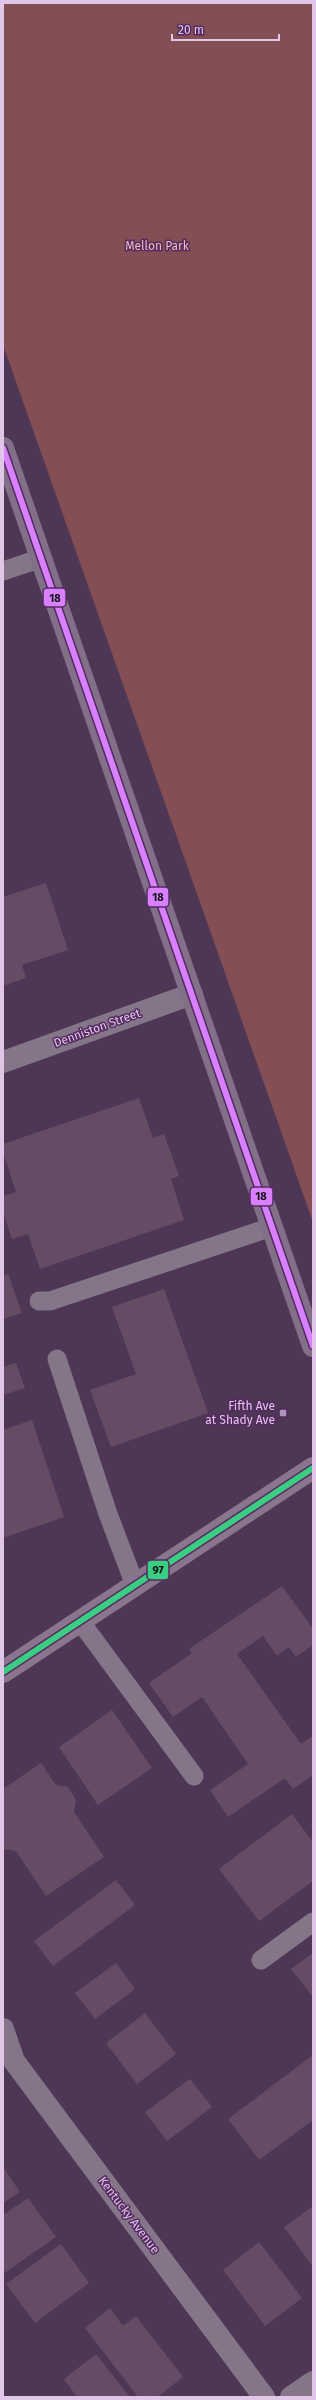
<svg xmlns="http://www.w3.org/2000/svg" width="316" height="2400" font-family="'Fira Sans',sans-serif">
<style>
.green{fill:#844f54}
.building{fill:#644d64}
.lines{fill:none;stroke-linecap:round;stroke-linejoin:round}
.lane{stroke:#847588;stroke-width:19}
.street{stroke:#847588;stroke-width:22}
.secondary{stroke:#89768d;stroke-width:22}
.highway{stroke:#817087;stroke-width:22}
.bus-1-casing{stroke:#552a61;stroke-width:9}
.bus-2-casing{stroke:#552a61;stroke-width:9}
.bus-1{stroke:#d880ff;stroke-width:6}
.bus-2{stroke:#3ace82;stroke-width:6}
.poi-dot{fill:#ad95b4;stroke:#552a61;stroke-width:1.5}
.labels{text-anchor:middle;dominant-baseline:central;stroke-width:3;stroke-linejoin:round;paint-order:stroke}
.park-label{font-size:12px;fill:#f3bcbc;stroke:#552a61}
.street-label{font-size:12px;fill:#e0c7e8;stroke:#552a61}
.poi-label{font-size:12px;fill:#e0c7e8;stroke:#552a61;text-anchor:end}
.line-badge{stroke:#552a61;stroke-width:1.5}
.pale-badge-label{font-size:11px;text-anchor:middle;font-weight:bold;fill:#111}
</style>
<rect width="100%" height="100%" fill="#4e3754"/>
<!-- green -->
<path class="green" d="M3 3H313V1222L3 345Z"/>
<!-- building -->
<path class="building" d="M46 883 68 950 22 965 26 978 3 986V897Z
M139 1098 153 1138 164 1134 179 1176 171 1179 184 1220 40 1269 28 1234 12 1239 3 1212V1196L16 1192 3 1152V1144Z
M8 1274 22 1313 3 1319V1276Z
M164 1289 208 1413 111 1447 90 1390 136 1374 112 1307Z
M16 1363 25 1388 3 1395V1367Z
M32 1420 64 1517 3 1538V1430Z
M282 1586 313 1629V1645L296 1657 289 1647 277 1656 263 1636 237 1654 301 1744 313 1736V1775L293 1789 285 1778 228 1817 210 1790 248 1764 202 1697 173 1717 149 1683 192 1653 189 1649Z
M112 1710 152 1768 98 1805 59 1747Z
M41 1763 56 1785 68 1787 76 1800 74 1812 104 1857 46 1896 16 1851 3 1849V1789Z
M292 1814 313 1842V1881L259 1921 219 1869Z
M116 1880 135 1905 53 1966 34 1941Z
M313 1953V1997L291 1969Z
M116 1963 135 1989 95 2019 75 1993Z
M145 2013 176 2054 137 2084 106 2043Z
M313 2055V2120L259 2160 228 2119Z
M190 2079 212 2107 167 2141 145 2112Z
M3 2167 20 2192 3 2203Z
M28 2198 56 2237 3 2274V2215Z
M313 2206V2267L284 2227Z
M259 2242 302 2298 265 2326 223 2270Z
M61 2244 89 2283 35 2323 6 2284Z
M110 2308 123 2326 136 2316 183 2377 157 2397H138L85 2328Z
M96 2354 130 2397H77L64 2379Z"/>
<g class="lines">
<!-- lane -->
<path class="lane" d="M3 571 42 558
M39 1301H50L272 1227
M57 1359 108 1514 135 1585
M80 1621 194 1776
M261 1960 313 1922"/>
<!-- street -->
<path class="street" d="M3 1062 192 994
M3 2029 14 2061 264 2397
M291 2397 313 2382"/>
<!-- secondary -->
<path class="secondary" d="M3 1672 313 1468"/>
<!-- highway -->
<path class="highway" d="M3 448 313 1346"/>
<!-- bus-1 casing -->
<g class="bus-1-casing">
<path id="bus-1" d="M3 448 313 1346"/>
</g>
<!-- bus-2 casing -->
<g class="bus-2-casing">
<path id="bus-2" d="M3 1672 313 1468"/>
</g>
<!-- bus-1 -->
<use href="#bus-1" class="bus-1"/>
<!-- bus-2 -->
<use href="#bus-2" class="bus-2"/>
</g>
<!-- markers -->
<rect class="poi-dot" x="279" y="1409" width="8" height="8" rx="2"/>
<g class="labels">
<!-- park labels -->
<g class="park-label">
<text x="157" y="246">Mellon Park</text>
</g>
<!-- street labels -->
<g class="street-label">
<text transform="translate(97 1028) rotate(-20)">Denniston Street</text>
<text transform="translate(129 2215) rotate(53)">Kentucky Avenue</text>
</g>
<!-- poi labels -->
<g class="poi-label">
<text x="275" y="1406">Fifth Ave<tspan x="275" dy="14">at Shady Ave</tspan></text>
</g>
</g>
<g class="line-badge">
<rect x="43" y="588" width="23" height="19" rx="4" fill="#d880ff"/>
<rect x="147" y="887" width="22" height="20" rx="4" fill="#d880ff"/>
<rect x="250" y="1187" width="23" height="19" rx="4" fill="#d880ff"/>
<rect x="147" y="1560" width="22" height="20" rx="4" fill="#3ace82"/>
</g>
<g class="pale-badge-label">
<text x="55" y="602">18</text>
<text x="158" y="901">18</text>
<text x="261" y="1200">18</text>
<text x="158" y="1574">97</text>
</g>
<!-- border -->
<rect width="316" height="2400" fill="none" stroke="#e0c7e8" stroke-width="8"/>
<!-- scale -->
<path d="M172 34v6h107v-6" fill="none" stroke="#e0c7e8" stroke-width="2"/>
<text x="178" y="34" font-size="12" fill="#e0c7e8" stroke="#552a61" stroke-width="3" paint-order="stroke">20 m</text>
</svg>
